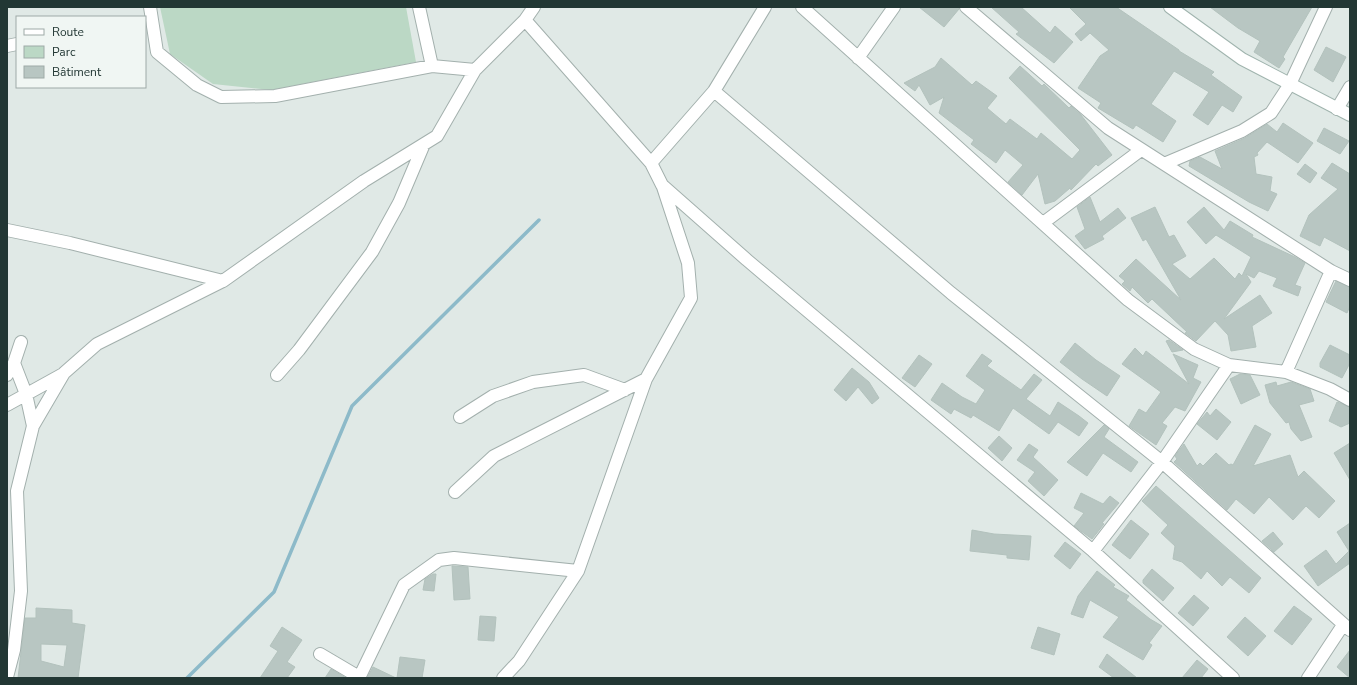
<svg xmlns="http://www.w3.org/2000/svg" width="1357" height="685" font-family="'Nunito Sans',sans-serif">
<style>
.green{fill:#bbd8c5}
.lines{fill:none;stroke-linecap:round;stroke-linejoin:round}
.stream{stroke:#8dbac9;stroke-width:3.5}
.building{fill:#b8c6c2;stroke:#b3c2bd;fill-rule:evenodd}
.minor-casing{stroke:#a3b0ad;stroke-width:14}
.secondary-casing{stroke:#a0b4ae;stroke-width:14}
.minor{stroke:#fff;stroke-width:12}
.secondary{stroke:#fff;stroke-width:12}
</style>
<rect width="100%" height="100%" fill="#e0e9e6"/>
<!-- green -->
<path class="green" d="M160 7H406L416 62 271 90 213 84 170 54Z"/>
<g class="lines">
<!-- stream -->
<path class="stream" d="M187 678 274 592 352 406 539 220"/>
</g>
<!-- building -->
<path class="building" d="M919 7H959V9L944 27Z
M991 7H1021L1050 33 1055 26 1073 42 1054 63 1016 34 1019 32Z
M1069 7H1116L1179 50V51L1214 72 1211 75 1242 97 1233 112 1222 105 1208 125 1193 115 1209 92 1174 71 1151 104 1176 121 1163 142 1136 125 1133 129 1098 108 1101 103 1078 88 1100 56 1109 50 1090 33 1081 41 1075 34 1086 24Z
M1210 7H1312L1283 57 1285 59 1279 68 1254 52 1260 41 1238 28Z
M1326 47 1346 57 1333 82 1314 70Z
M941 58 972 85 976 81 997 96 987 108 1006 124 1010 119 1037 139 1041 133 1072 159 1080 150 1009 78 1020 66 1042 86 1044 84 1069 108 1071 106 1081 115 1112 155 1098 166 1096 164 1071 190 1070 188 1055 201 1045 204 1038 174 1022 195 1008 182 1023 165 1005 150 996 163 971 144 974 140 939 113 944 97 930 105 919 85 915 91 904 83 935 67Z
M1283 123 1313 143 1298 163 1267 142 1257 153 1258 155 1254 157 1256 174 1272 177 1270 191 1277 194 1268 211 1249 202 1189 166 1190 161 1200 157 1222 169 1215 151 1245 138 1267 124 1277 132Z
M1324 128 1349 141 1340 154 1317 141Z
M1332 163 1350 174V251L1324 237 1320 246 1300 236 1309 215 1338 189 1321 178Z
M1305 164 1317 173 1310 183 1297 174Z
M1090 197 1100 222 1118 208 1126 218 1102 236 1104 239 1085 249 1075 236 1085 229 1077 207Z
M1155 207 1169 237 1174 235 1186 256 1172 264 1190 279 1214 258 1235 279 1239 273 1242 276 1251 257 1216 235 1206 244 1187 222 1204 207 1224 230 1230 221 1253 235 1252 237 1295 257 1305 263 1295 285 1301 287 1298 296 1273 286 1277 278 1259 271 1254 278 1246 274 1251 282 1224 319 1260 295 1272 313 1252 326 1256 347 1231 351 1228 335 1215 321 1196 341 1185 333 1187 332 1152 299 1148 303 1132 287 1130 291 1122 284 1125 281 1119 276 1136 259 1181 300 1146 239 1143 241 1131 218Z
M1336 281 1350 287V306L1347 313 1326 302Z
M1169 340 1183 350 1172 352 1166 341Z
M1075 343 1096 360 1120 376 1107 396 1082 379 1060 362Z
M1330 345 1350 355V363L1342 378 1320 367V363Z
M1135 348 1143 356 1146 351 1189 384 1173 354 1198 365 1193 378 1201 382 1185 411 1175 407 1162 423 1167 426 1156 445 1129 426 1139 409 1146 413 1161 392 1122 364Z
M982 354 992 361 987 366 1021 390 1034 374 1042 380 1026 399 1050 416 1058 402 1079 416 1088 423 1079 436 1058 422 1049 434 1013 408 999 431 973 415 971 418 954 409 951 414 931 400 942 383 962 397 976 404 985 390 966 376Z
M919 355 932 364 915 387 902 378Z
M852 368 869 382 879 398 872 404 858 387 846 401 834 390Z
M1240 374 1250 375 1260 395 1241 404 1230 379Z
M1276 382 1277 386 1291 382 1310 389 1314 401 1299 405 1312 437 1301 441 1291 429 1289 422 1286 423 1270 403 1265 385Z
M1337 402 1350 407V423L1341 427 1329 421Z
M1216 409 1231 422 1217 440 1197 424 1207 412 1210 416Z
M1104 425 1109 429 1104 437 1138 462 1131 472 1103 453 1087 476 1067 462Z
M1255 425 1271 434 1253 466 1290 455 1298 477 1304 471 1335 501 1319 518 1306 506 1293 520 1269 497 1254 514 1236 499 1227 510 1174 462 1177 459 1175 456 1184 444 1197 466 1200 463 1203 466 1216 453 1229 465 1231 464 1233 465Z
M999 436 1012 448 1002 461 988 448Z
M1350 443V480L1334 453Z
M1029 444 1038 450 1033 457 1058 480 1044 496 1028 481 1035 472 1017 460Z
M1156 486 1261 578 1249 593 1230 577 1222 586 1207 571 1201 579 1182 562 1173 559 1175 546 1161 533 1168 525 1142 501Z
M1081 493 1103 504 1110 496 1119 503 1102 523 1104 524 1092 539 1074 526 1084 513 1074 508Z
M1131 520 1149 534 1130 559 1112 545Z
M1350 523V563L1318 586 1304 566 1326 550 1336 564 1349 551 1337 532Z
M972 530 994 534 1031 536 1029 560 1007 558V555L970 551Z
M1273 532 1283 544 1274 552 1262 541Z
M1065 542 1081 554 1070 569 1054 556Z
M452 566 468 567 470 599 454 600Z
M1152 569 1174 588 1163 601 1143 583V580Z
M1097 571 1115 585 1113 587 1129 596 1126 600 1150 619 1162 626 1149 643 1152 645 1143 660 1103 637 1119 617 1090 600 1083 618 1071 614 1078 596Z
M433 574H436L434 591 423 590 425 579Z
M1194 595 1209 608 1193 626 1178 613Z
M1294 606 1312 619 1292 645 1274 631Z
M36 608 72 610V623L85 625 78 678H18L25 618H36ZM41 644 67 645 64 667 41 661Z
M480 616 496 617 494 641 478 640Z
M1245 617 1266 636 1248 656 1227 637Z
M282 627 302 640 287 662 295 667 287 678H260L278 651 270 646Z
M1038 627 1060 634 1054 655 1031 648Z
M1350 650V678L1337 667Z
M1107 654 1137 678H1114L1099 667Z
M400 657 425 660 422 678H397Z
M1197 660 1208 669 1201 678H1182Z
M373 667 396 678H367Z
M331 669 346 678H325Z"/>
<g class="lines">
<!-- minor casing -->
<g class="minor-casing">
<path id="minor" d="M150 7 157 52 197 85 221 97 275 96 432 66 475 70
M419 7 432 66
M802 7 1128 300 1194 349 1229 365 1286 372 1330 389 1350 400
M966 7 1108 128 1331 271 1350 280
M525 20 651 163 662 185 747 260 1093 551 1233 678
M7 46 17 44
M858 58 894 7
M714 91 951 293 1162 462 1350 630
M1337 109 1350 87
M651 163 714 91 765 7
M1164 164 1242 131 1271 113 1290 84 1326 7
M1043 223 1141 150
M7 230 70 243 223 281
M14 363 26 394 33 426
M1286 372 1331 271
M7 375 14 363 21 342
M277 375 299 350 372 252 399 203 424 144
M7 405 63 374
M460 417 493 396 533 382 584 375 625 390
M455 492 494 456 646 379
M1093 551 1162 462 1229 365
M320 654 359 677
M7 677 14 650 21 591 17 491 33 426 64 373 97 344 223 281 364 181 437 136 475 70 525 20 534 7
M359 678 404 585 439 560 454 558 578 571
M503 678 519 661 578 571 646 379 691 298 688 263 663 187
M1308 678 1343 625"/>
</g>
<!-- secondary casing -->
<g class="secondary-casing">
<path id="secondary" d="M1170 7 1242 59 1350 115"/>
</g>
<!-- minor -->
<use href="#minor" class="minor"/>
<!-- secondary -->
<use href="#secondary" class="secondary"/>
</g>
<!-- border -->
<rect width="1357" height="685" fill="none" stroke="#223734" stroke-width="16"/>
<!-- legend -->
<rect x="16" y="16" width="130" height="72" fill="#f0f6f3" stroke="#9eaaa7"/>
<rect x="24" y="29" width="20" height="6" fill="#ffffff" stroke="#9eaaa7"/>
<text x="52" y="36" font-size="12" fill="#223734">Route</text>
<rect x="24" y="46" width="20" height="12" fill="#bbd8c5" stroke="#9eaaa7"/>
<text x="52" y="56" font-size="12" fill="#223734">Parc</text>
<rect x="24" y="66" width="20" height="12" fill="#b8c6c2" stroke="#9eaaa7"/>
<text x="52" y="76" font-size="12" fill="#223734">Bâtiment</text>
</svg>
